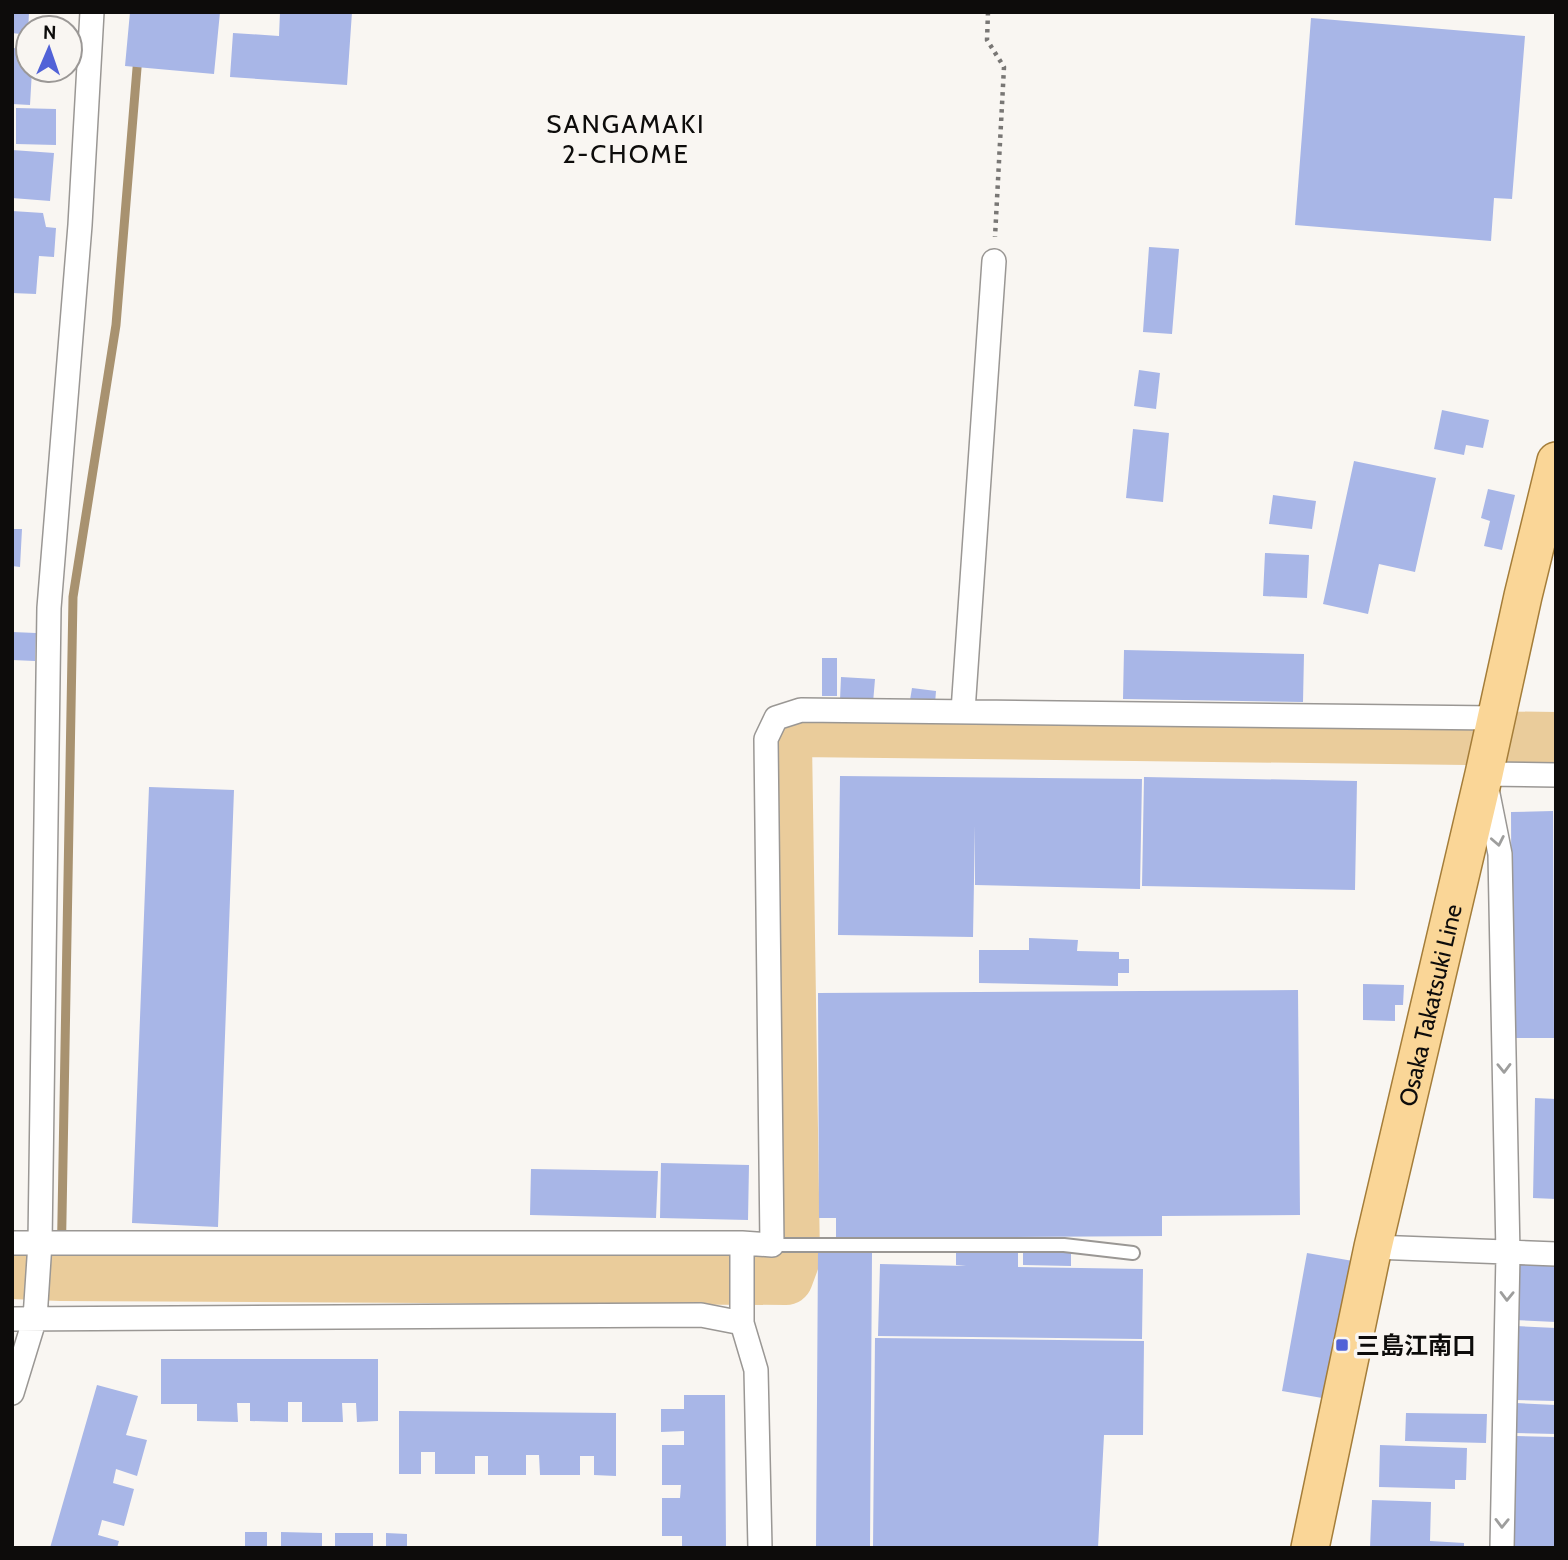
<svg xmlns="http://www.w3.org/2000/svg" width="1568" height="1560" font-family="Cabin,'Noto Sans JP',sans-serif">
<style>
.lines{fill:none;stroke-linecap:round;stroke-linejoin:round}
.stream{stroke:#a89270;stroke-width:9}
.river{stroke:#eacc9b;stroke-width:54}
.building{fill:#a8b6e7}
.service-casing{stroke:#9a9794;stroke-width:16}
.minor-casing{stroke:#9a9794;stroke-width:26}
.primary-casing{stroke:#a47d39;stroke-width:40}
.path{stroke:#797775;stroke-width:4.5;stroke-dasharray:3.5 5;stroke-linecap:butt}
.service{stroke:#fff;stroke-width:12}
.minor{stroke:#fff;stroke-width:23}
.primary{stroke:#fad697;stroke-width:37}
.oneway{stroke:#9e9e9d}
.poi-dot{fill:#5162d7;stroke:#f9f6f2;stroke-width:2.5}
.labels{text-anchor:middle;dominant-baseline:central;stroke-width:7;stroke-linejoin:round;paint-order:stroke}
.street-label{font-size:24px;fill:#0d0c0b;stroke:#f9f6f2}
.poi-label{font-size:24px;font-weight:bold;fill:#0d0c0b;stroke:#f9f6f2;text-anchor:start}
.neighbourhood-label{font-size:26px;letter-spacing:2px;fill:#0d0c0b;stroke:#f9f6f2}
</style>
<rect width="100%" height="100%" fill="#f9f6f2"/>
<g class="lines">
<!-- stream -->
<path class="stream" d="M61 1274 73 597 116 325 138 56"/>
<!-- river -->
<path class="river" d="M12 1272 61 1274 786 1278 793 1259 785 742 797 730 1556 739"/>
</g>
<!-- building -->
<path class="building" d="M12 12H29L28 35 12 33Z
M130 12H220L214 74 125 66Z
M280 12H352L347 85 230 77 233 33 279 36Z
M1311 18 1525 36 1512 199 1494 198 1491 241 1295 225Z
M12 48 28 49V70H32L30 105 12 104Z
M16 108 56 109V145L16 144Z
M12 150 54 153 50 201 12 198Z
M12 211 43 213 46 227 56 228 54 257 39 256 36 294 12 293Z
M1149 247 1179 249 1172 334 1143 332Z
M1139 370 1160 373 1156 409 1134 406Z
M1442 410 1489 420 1483 448 1466 445 1464 455 1434 449Z
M1133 429 1169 433 1163 502 1126 498Z
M1354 461 1436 478 1415 572 1379 564 1368 614 1323 604Z
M1488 489 1515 495 1502 550 1484 546 1490 521 1481 518Z
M1273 495 1316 501 1312 529 1269 524Z
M12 529H22L20 567 12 566Z
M1265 553 1309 555 1307 598 1263 596Z
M12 632 36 633 35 661 12 660Z
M1124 650 1304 654 1303 702 1123 699Z
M822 658H837V696H822Z
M841 677 875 679 873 703 840 700Z
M912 688 936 691 935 704 910 700Z
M840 776 1142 779 1140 889 975 885V825L973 937 838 935Z
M1144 777 1357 781 1355 890 1142 886Z
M149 787 234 790 218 1227 132 1223Z
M1553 811 1554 1038H1512L1511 812Z
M1029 938 1078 940 1077 951 1119 952V959H1129V973H1118V986L979 983V950H1029Z
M1363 984 1404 985 1403 1005H1395V1021L1363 1020Z
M1298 990 1300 1215 1162 1216V1236L836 1238V1218H819L818 993Z
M1535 1098 1556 1099V1199L1533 1198Z
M661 1163 749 1165 748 1220 660 1218Z
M531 1169 658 1171 656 1218 530 1215Z
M956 1251 1018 1252V1267L1143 1269 1142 1339 878 1336 880 1264 966 1266 956 1265Z
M818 1252 872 1253 870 1548H816Z
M1023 1252 1071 1253V1266L1023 1265Z
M1307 1253 1353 1261 1328 1399 1282 1391Z
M1516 1259 1556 1260V1322L1514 1320Z
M1516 1326 1556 1328V1401L1514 1400Z
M875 1338 1144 1341 1143 1435H1104L1098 1548H873Z
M161 1359H378V1421L357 1422 356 1403H342L343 1422H302V1402H288V1422L250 1421V1403H237L238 1422 197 1421V1404H161Z
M97 1385 138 1396 126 1435 147 1440 137 1476 116 1469 113 1483 134 1489 124 1526 102 1520 98 1535 119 1541 117 1548H50Z
M684 1395H725L726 1548H682V1536H662V1498H680L681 1485H662V1445H684V1431L661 1432V1409H684Z
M1516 1403 1556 1405V1434L1515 1433Z
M399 1411 616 1413V1476L594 1475V1456H580V1475H540L539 1455H526V1475H488V1456H475V1474H435V1452H421V1474H399Z
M1406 1413 1487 1414 1486 1443 1405 1441Z
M1516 1436 1556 1437V1548H1513Z
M1380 1445 1467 1448 1466 1480H1455V1489L1379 1487Z
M1372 1500 1431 1502 1430 1541 1464 1543V1548H1370Z
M245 1532H267V1548H245Z
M281 1532 322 1533V1548H281Z
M335 1533H373V1548H335Z
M386 1533 407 1534V1548H386Z"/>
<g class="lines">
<!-- service casing -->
<g class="service-casing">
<path id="service" d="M772 1245H1064L1133 1253"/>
</g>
<!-- minor casing -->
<g class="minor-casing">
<path id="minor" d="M963 711 994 261
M12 1243H742
M1373 1247 1556 1254
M12 1319 701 1315 742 1323
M12 1393 35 1318 40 1243 49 608 80 225 92 12
M760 1548 756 1370 742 1323V1243L772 1245 766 739 776 718 801 710 1496 718
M1502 1548 1508 1254 1500 854 1484 774 1556 775"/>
</g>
<!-- primary casing -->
<g class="primary-casing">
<g id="primary">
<path id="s1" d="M1310 1548 1373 1247 1484 774 1523 596 1556 461"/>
</g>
</g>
<!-- path -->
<path class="path" d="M988 12 987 40 1004 67 995 237"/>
<!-- service -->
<use href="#service" class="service"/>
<!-- minor -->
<use href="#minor" class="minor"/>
<!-- primary -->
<use href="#primary" class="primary"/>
</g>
<!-- one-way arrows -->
<defs><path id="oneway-chevron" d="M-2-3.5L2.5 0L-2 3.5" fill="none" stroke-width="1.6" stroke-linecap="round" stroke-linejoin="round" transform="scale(1.75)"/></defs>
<g class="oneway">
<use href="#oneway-chevron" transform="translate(1498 841) rotate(79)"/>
<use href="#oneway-chevron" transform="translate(1504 1068) rotate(89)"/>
<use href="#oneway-chevron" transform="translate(1507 1296) rotate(91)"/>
<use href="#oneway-chevron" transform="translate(1502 1523) rotate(91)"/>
</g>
<!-- markers -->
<rect class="poi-dot" x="1335" y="1338" width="14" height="14" rx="3.5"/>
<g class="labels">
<!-- street labels -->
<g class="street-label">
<text stroke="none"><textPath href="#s1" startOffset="556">Osaka Takatsuki Line</textPath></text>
</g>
<!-- poi labels -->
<g class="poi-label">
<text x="1356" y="1345">三島江南口</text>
</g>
<!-- neighbourhood labels -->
<g class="neighbourhood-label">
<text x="626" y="124">SANGAMAKI<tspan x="626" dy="30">2-CHOME</tspan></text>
</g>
</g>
<!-- border -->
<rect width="1568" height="1560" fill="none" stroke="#0d0c0b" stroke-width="28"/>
<!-- north arrow -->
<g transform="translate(49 49) rotate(2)"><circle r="33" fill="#f9f6f2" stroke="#9b9896" stroke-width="2"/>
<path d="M0-5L12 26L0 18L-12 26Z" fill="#5162d7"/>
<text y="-10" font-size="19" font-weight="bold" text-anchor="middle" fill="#0d0c0b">N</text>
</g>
</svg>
